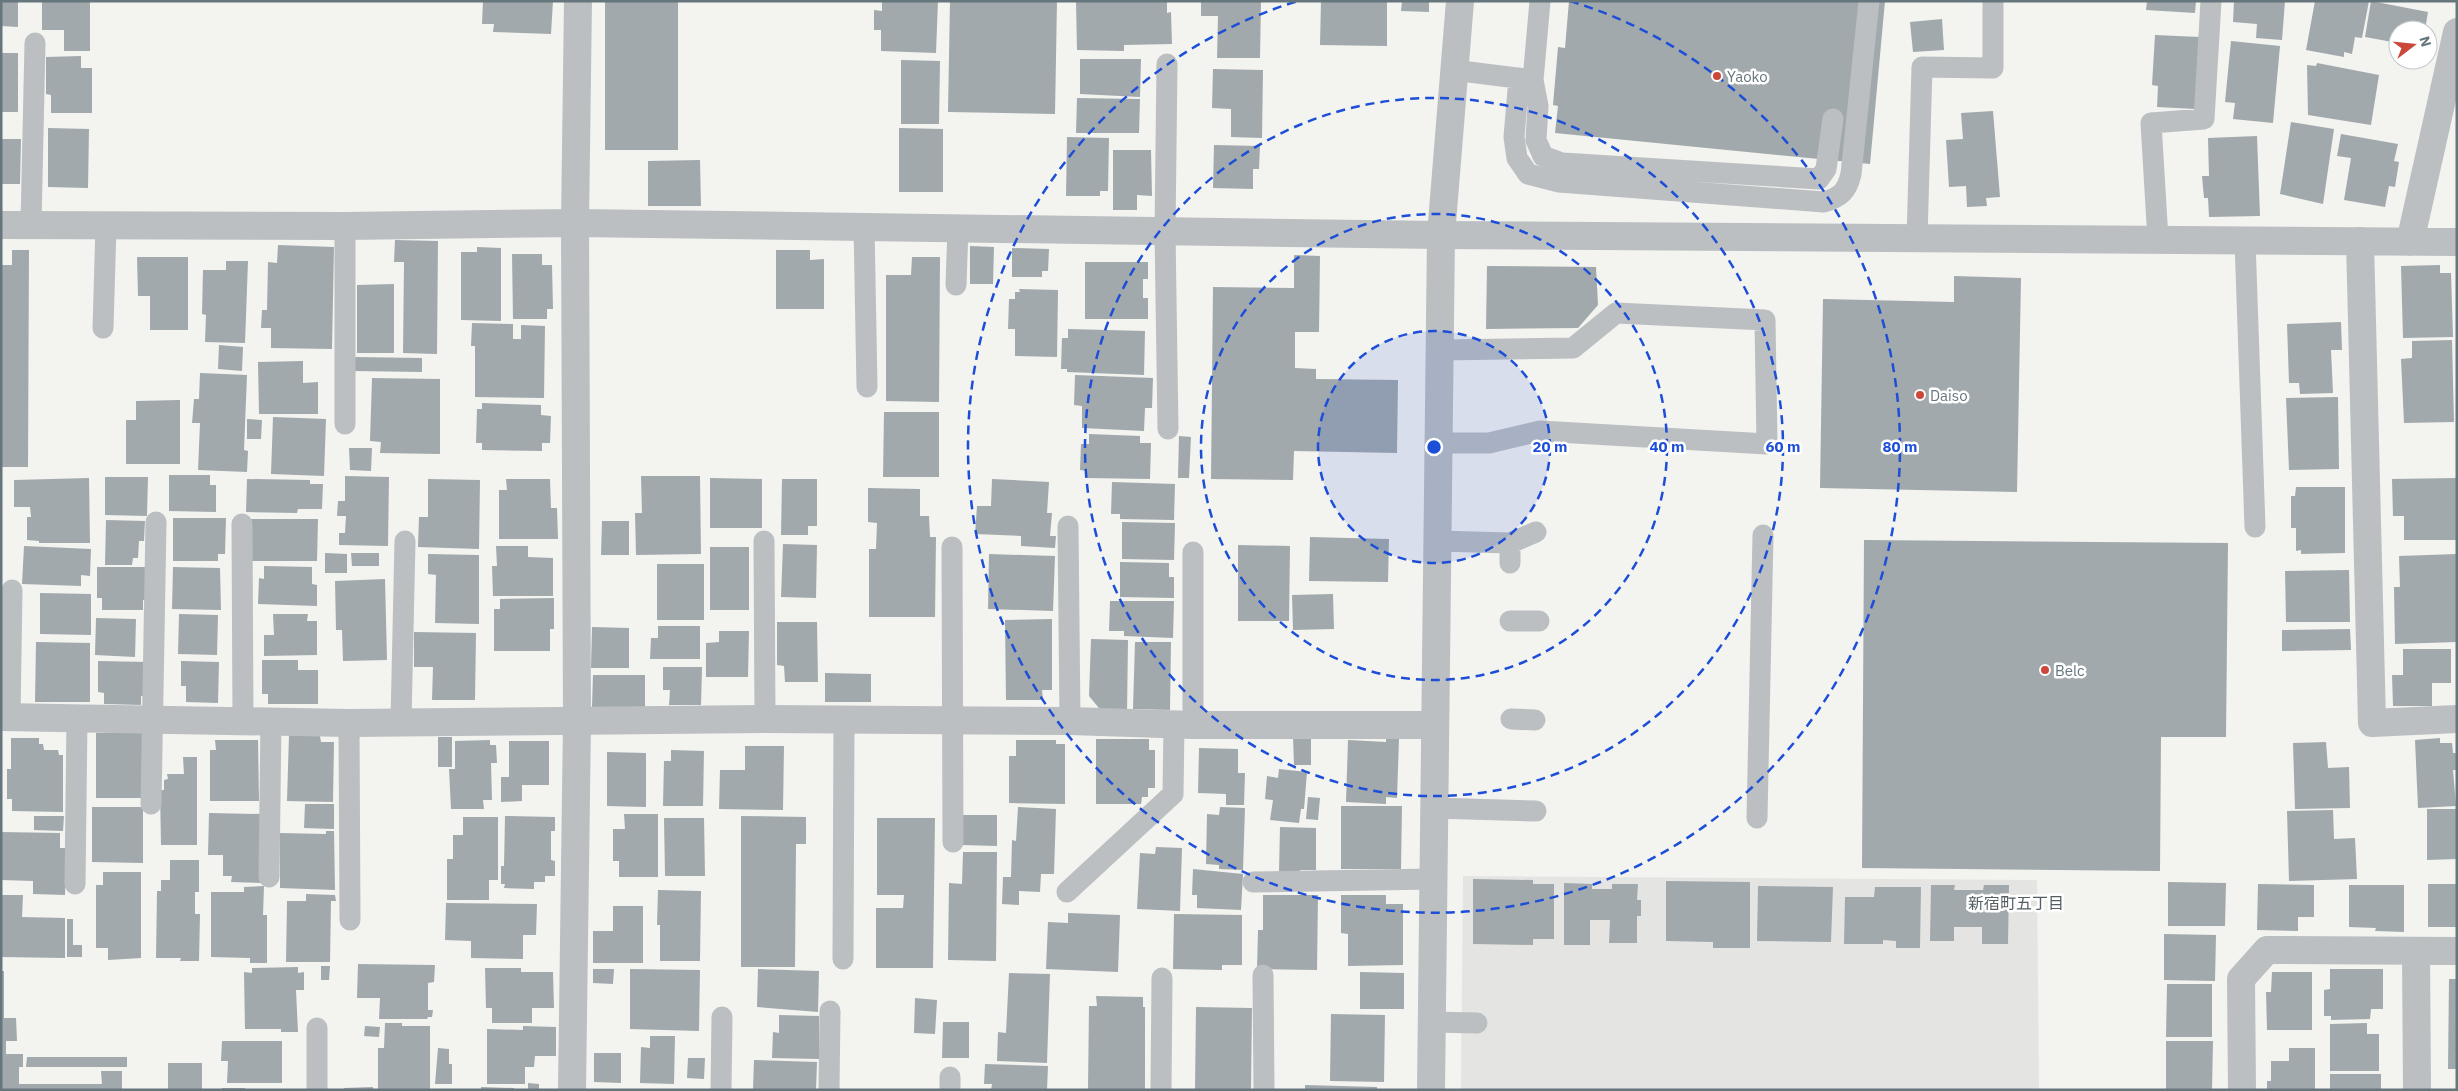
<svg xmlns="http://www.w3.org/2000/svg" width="2458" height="1091" font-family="'IBM Plex Sans','Noto Sans JP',sans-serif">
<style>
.built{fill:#e4e4e3}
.building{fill:#a1a9ac}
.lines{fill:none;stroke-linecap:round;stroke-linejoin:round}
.service{stroke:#bbbfc1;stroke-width:21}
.minor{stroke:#bbbfc1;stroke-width:28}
.tertiary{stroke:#bbbfc1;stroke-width:28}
.ring{fill:none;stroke:#1d4ed8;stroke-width:2.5;stroke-dasharray:9 6}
.poi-dot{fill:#ca4739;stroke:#fff;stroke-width:2}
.labels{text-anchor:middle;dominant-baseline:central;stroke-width:5;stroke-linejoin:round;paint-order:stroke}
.poi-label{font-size:15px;fill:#66767d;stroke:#fff;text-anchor:start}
.neighbourhood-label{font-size:16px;fill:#535e63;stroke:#fff}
.centre{fill:#1d4ed8;stroke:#fff;stroke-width:2.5}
.ring-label{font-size:15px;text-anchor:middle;font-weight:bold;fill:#1d4ed8;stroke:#fff;stroke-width:5;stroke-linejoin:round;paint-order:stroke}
</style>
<rect width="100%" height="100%" fill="#f3f3f0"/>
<!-- built -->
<path class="built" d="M1463 876 2037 880 2039 1090H1461Z"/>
<!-- building -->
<path class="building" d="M1 1H18V27L1 26Z
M42 1H90V51H64V30H42Z
M483 1H553L551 34 493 32 494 24H482Z
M605 1H678V150H605Z
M882 1H938L936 53 881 51V30H874V10L882 11Z
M950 1H1057L1055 114 948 112Z
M1076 1H1167V13L1171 12 1172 44 1124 45V51L1077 50Z
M1201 1H1261L1260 58H1217L1218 16H1201Z
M1321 1H1387V46L1320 45Z
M1402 1H1429V12L1401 11Z
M1569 1H1885L1870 164 1555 133 1558 106 1553 105 1558 47 1565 48Z
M2147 1H2196L2195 13 2146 10Z
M2234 1H2285L2282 40 2256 38 2257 24 2233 22Z
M2315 1H2369L2362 38 2355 37 2352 54 2344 52V57L2306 50Z
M2371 1 2428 12 2425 30H2398V43L2365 37Z
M1942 19 1944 50 1913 52 1910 22Z
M2155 35 2200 37 2195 109 2157 107 2158 86 2152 85Z
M2231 41 2280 46 2273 123 2233 119 2235 103 2225 102Z
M1 53H18V112H1Z
M81 56V68H92V113H51V95L46 94V57Z
M1080 59H1141L1140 97 1080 94Z
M901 60 940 61 939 124H901Z
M2317 63 2379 75 2371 125 2308 115 2307 65 2316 66Z
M1213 69 1263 70 1262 138 1231 137V109L1212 108Z
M1077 98 1140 99 1139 133H1076Z
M1993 111 2000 197 1986 198 1987 206 1967 207 1966 186 1949 187 1946 140 1963 139 1961 113Z
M2291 122 2334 129 2323 204 2280 194Z
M48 128 89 129 88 188 48 187Z
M899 128 943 129V192H899Z
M2341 134 2398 144 2394 161 2399 162 2395 187 2389 186 2385 207 2344 200 2351 158 2337 156Z
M2257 136 2260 216 2209 217 2208 198H2204L2202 176H2209L2208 138Z
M1067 137 1109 138 1108 191H1100V196H1066Z
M1 139H21L20 184H1Z
M1214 145 1260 146 1259 169H1253V189L1213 188Z
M1113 150H1151L1152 196 1137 195V210H1113Z
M700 160 701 206H648V161Z
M395 240 438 241 437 354 403 353 404 262H394Z
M278 245 334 247 332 349 271 348V328H261L262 310H267L268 262 277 263Z
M970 246 994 247 993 284H970Z
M477 247 501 248V321L461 320V252H477Z
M1012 248 1049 249 1048 271H1042V277H1012Z
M12 250H29L28 467H1V265H12Z
M776 250H810V260L824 259V309H776Z
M512 254H542V265H552L553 309H547V319H513Z
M1294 255 1320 256 1319 332H1295V368L1316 369V379L1398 380 1397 453 1294 451 1293 480 1211 479 1213 287 1294 288Z
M137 257H188V330H150V296H138Z
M912 257H940L939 402 886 401V275H911Z
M226 261H248L245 343 205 342 206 315 202 314 203 270H226Z
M1085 262H1148V279H1143V298H1148V319H1085Z
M2440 265V273H2451L2453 337 2403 338 2401 266Z
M1487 266 1596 267 1598 305 1578 328 1486 329Z
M1954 276 2021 278 2017 492 1820 488 1823 299 1954 302Z
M394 284V353H357V285Z
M1019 289 1058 290 1057 357 1015 356V329H1008L1009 299H1015V292H1020Z
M2341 322 2342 350H2331L2333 393 2300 394 2299 383H2289L2287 324Z
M472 323 513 324V339H521V325L545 326 544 398 475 397V346H471Z
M1068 329 1145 331 1144 375 1067 372V369H1061L1062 338H1068Z
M2452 340 2454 422 2404 423 2401 359 2412 358V341Z
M219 345 243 347 242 371 218 369Z
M354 357 422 358V372L354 371Z
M303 361V383L318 382V414H259L258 362Z
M200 373 247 375 244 450 248 451 247 472 198 470 200 423H192L194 399H199Z
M1075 375 1153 378 1152 408H1145L1144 431 1082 428V406L1074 405Z
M372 378 440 379V454L380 453 381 442 370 441Z
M2338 397 2339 469 2289 470 2286 398Z
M180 400V464H126V420H136V401Z
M482 403 541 405V415L551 416 550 443H542V451L482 450V443H476L477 409H482Z
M884 412H939V477H883Z
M273 417 326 419 324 476 271 474Z
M247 419 262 420 261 439H247Z
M1089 434 1140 436V443H1151L1150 479 1087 478V471L1080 470 1081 444H1089Z
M1179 436 1191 437 1189 478H1178Z
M349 448H372L371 471 350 470Z
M169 475H210V485H216V512L169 511Z
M345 476 389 477 388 546 339 545V533H345L346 516H337L338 501H345Z
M641 476H700L701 554 636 555 635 513H642Z
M105 477H148L147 516 105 515Z
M89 478 90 543H39V541L27 540V517H31L30 507H14V480Z
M710 478 762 479V528H710Z
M2456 478V540H2404V516H2393L2392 479Z
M247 479 310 480V484H323L322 509H298L297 513 246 512Z
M428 479 480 480 479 549 418 547 419 517H428Z
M506 479H550L551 508H557L558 539H499V490H507Z
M782 479H817V526H808V535H781Z
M992 479 1049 482 1047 513H1052L1050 536H1056L1055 548 1021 546V536L975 534 977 506H991Z
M1112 482 1175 484 1174 520 1120 519V514H1111Z
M2296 487H2345V553L2301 554V550L2296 551V528H2291V496H2295Z
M868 488 920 489V516H929L930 537H936L935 617H869V549H876L877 523 868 522Z
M173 518H226L225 554H218V561H173Z
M251 519H318L317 561H251Z
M106 520 145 521 144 541H139L138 558H133L132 565H105Z
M602 521H629V555H601Z
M1122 522 1175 523 1174 560 1122 559Z
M1310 537 1389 539 1388 582 1309 581Z
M1864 540 2228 543 2226 737H2161L2160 871 1862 868Z
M783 544 817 545 816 598 781 597Z
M1238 545 1290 546 1289 621H1238Z
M24 546 91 549 90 576 81 575V586L22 584Z
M496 546H528V557L553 558V596H493L492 566H497Z
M710 547H749V610H710Z
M325 553 347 554V573H325Z
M351 553H379V566H352Z
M428 554 479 555V624L435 623 436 575 428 574Z
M989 554 1055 556 1053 611 988 609Z
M2457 554V642L2395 644 2394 587H2400L2399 556Z
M1120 562 1169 563V577H1174V598L1120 597Z
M657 564H704V620H657Z
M264 566 312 567V584L317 585V606L258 604 259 578 264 579Z
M97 567H149V600H143V610H102V598H97Z
M173 567 220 568 221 610 172 609Z
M2349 570 2350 622H2286L2285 571Z
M385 579 387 660 343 661 342 630H336L335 581Z
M40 593 91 594V635L40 634Z
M1333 594 1334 629 1293 630 1292 595Z
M554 598V629H550V651H494V609H500V599Z
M1110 601H1174L1173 638 1124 636V631H1109Z
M179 614 218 615 217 655 178 654Z
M273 614H308L307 621H317V655L264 656V635H274Z
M96 618 136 619 135 657 95 655Z
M1052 619V690H1042L1043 700H1006L1005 620Z
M777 622H817L818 682H785L784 666 777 665Z
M658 626H700V659H650L651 638H658Z
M592 627 629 628V668H591Z
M2350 629 2351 650 2282 651V630Z
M719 631H749L748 677H706V643L719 642Z
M414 632 476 633 475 700H432L433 667H414Z
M1091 639 1128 640 1127 713H1103L1089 696Z
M36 642 90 643V702H35Z
M1135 642H1171L1170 710 1133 709Z
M2403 649H2451V683H2432V706H2393L2392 675H2403Z
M262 660H298V670H318V704H268V694H262Z
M98 661 149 662 148 696H141V705L104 704V693L98 692Z
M181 661 219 662 218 703 186 702V686H181Z
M663 667H702L701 705H669L670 690H663Z
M825 673 871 674V702H825Z
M593 675H645V708L592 707Z
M96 733H142V798H96Z
M289 735 320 736 321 742H334L333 802 287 801Z
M1293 736H1311V765H1294Z
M438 737H452V767H438Z
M11 738H39V744H43L44 750H58L59 755H63V812L12 811V799H7V769H11Z
M1386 738 1399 739 1397 798 1386 797V804L1346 802 1348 740 1386 742Z
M2440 738V743H2452L2453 753H2457V770H2453L2456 806 2418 808 2415 740Z
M1096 739H1149V750H1155V788H1148V797H1142L1141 804H1096Z
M215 740H258L259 801H210V750H216Z
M490 740V745H496L497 763H491L492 800H483L484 809H451L449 769H455V741Z
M1016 740H1056V744H1065V804L1009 803V756H1016Z
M509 741H549V785H522V801L501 802V777H509Z
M2326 742 2328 768 2349 767 2350 808 2295 809 2293 743Z
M745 746H784L783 810 719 809 720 770H745Z
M1199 748 1238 749V773H1245L1244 805H1226V794L1198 793Z
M671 750 704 751 703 806H663L664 761H671Z
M607 752 646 753V807L607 806Z
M183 757H197V845H161L160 790H164V780L168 779 167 774H184Z
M1279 769 1307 772 1304 809H1301L1299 823 1270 820 1273 800 1265 799 1267 776 1278 778Z
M1308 797 1320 798 1318 820 1306 819Z
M305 804H334V829L304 828Z
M1341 806H1402L1401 869H1341Z
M92 807H143V863L92 862Z
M1018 807 1056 809 1054 874H1041L1040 892 1019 891V905L1002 904 1003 877H1011L1012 840 1016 841Z
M1220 807 1245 808 1243 870 1219 869V865L1206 864 1207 814 1219 815Z
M2427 809H2457V859L2427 860Z
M2333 810 2334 839 2355 838 2357 879 2289 881 2287 811Z
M209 813 262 814 261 883 231 882 232 876H223V855H208Z
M624 814H658V877H619V861H613V829H625Z
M962 815H997V846L962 845Z
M34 816H64L63 831 34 830Z
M505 816 555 817V831H551V860L555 861V876H545V882H534V889L504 888 505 884H501V866H504Z
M741 816 806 817V844H796L795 967H741Z
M463 817H498V880H489V900H447V859H453V835H463Z
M664 818H704L705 876H665Z
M877 818H935L933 968H876V908H903L904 895H877Z
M1280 827 1316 828V870H1300L1299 874 1279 873Z
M326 831H334L335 890 280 888V833L326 834Z
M1 832 60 833V848H66L65 895 33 894V881L1 880Z
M1156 847 1182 848 1180 911 1137 909 1140 853 1155 854Z
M963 852H997L996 961 948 960 949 883 962 884Z
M170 860H199V892H195V914H200L199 961H180L181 958H156L157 891H161V880H170Z
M1193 869 1243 874 1241 910 1197 908V895H1192Z
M103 872H141V958L108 960V948H96V885H103Z
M1473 879 1533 880V884H1554V939H1533V945L1473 944Z
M1666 881 1750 882V948H1713V942L1666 941Z
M2168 882 2226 883 2225 926H2168Z
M1564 883 1592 884V889H1612V884H1638L1637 900H1641V916H1637V943H1609L1610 920H1590V945H1564Z
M2258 884 2314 885V917H2298V931L2257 930Z
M2428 884H2457V927H2428Z
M1931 885H1955L1954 890H1983L1984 885H2009L2008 944H1982V927H1954V941H1930Z
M2349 885H2404V932L2375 931 2376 928 2349 927Z
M264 886 263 915H267V963H250V958L211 957V892H244V887Z
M1758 886 1833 887 1831 942 1757 941Z
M1875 887H1921L1920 948H1896V941L1883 940V944H1844L1845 897H1874Z
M658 890 701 891 700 961H660V925H657Z
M306 894 335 895 336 901H331L330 962H286L287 901H306Z
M1 895H23L22 917 65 918V958L1 957Z
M1263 895H1318L1317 970 1257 969 1258 930H1263Z
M1341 895H1386V904H1403V965L1348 966V934L1341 933Z
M446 903 537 904 536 935H523V959L471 958V941L445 940Z
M613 906H643V963H593V931H613Z
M1068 913 1120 915 1118 972 1046 969 1048 922 1068 923Z
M1174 914 1242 915V965H1222V970L1173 969Z
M67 919H73V945H82V957H67Z
M2164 934 2216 935 2215 981 2164 980Z
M358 964 435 965 434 982 428 983V1010H433L432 1017H428L427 1019H379L380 998H357Z
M321 966H330L329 980H321Z
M298 967V973L304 972V990H296L298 1032H281V1029H245L244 972 252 973V968Z
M485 968H521V972H553L554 1008H532V1023H492V1008H486Z
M593 969H614L613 984 593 983Z
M630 969 700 970 699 1031 630 1029Z
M758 969 819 971 818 1012 757 1007Z
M2330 969H2383V1009H2371L2370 1019 2331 1020V1016H2324V990L2330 989Z
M1 971H4V1018H16L17 1041H6V1054H23V1067H19V1084H102L101 1071H122V1090H1Z
M1360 972 1404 973V1009H1360Z
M2272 972H2312V1030H2267L2266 992H2271Z
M1009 973 1050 974 1047 1063 997 1061 998 1032 1006 1033Z
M2449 979H2457V1069H2448Z
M2167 984H2212V1037H2166Z
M1096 996 1143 997V1007H1145V1090H1088L1089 1006H1097Z
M915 998 937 1000 935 1034 914 1033Z
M1196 1007 1252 1008 1251 1090H1195Z
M1331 1014 1385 1015 1384 1082 1330 1081Z
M779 1015 819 1016V1059L772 1058 773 1032 779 1033Z
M943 1022H969V1058H942Z
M385 1023H402V1026H430V1090H378V1048H384Z
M2367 1023V1034H2379V1071H2330V1024Z
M365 1026 380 1027 379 1037 364 1036Z
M523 1026 556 1027V1056H535L534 1067H525V1084H487V1029L523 1030Z
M650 1036H675L674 1084 640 1083 641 1047 650 1048Z
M222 1041H282V1083H227L228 1061H221Z
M2166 1041H2213L2212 1090H2166Z
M438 1048 449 1049V1064H452V1084H435Z
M2289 1048H2315V1090H2267V1081H2271V1061H2289Z
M594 1053H621V1083L594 1082Z
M27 1057H127V1067H26Z
M688 1058H705L704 1079 687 1078Z
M754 1060 817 1062 816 1090H753Z
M168 1063H202V1090H168Z
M985 1064 1048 1066 1047 1090H991L992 1084H984Z
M2330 1074H2381V1090H2330Z
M528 1083 539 1084V1090H528Z
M1305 1085 1377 1087V1090H1305Z
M373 1087V1090H344V1088Z
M481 1087 514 1088V1090H481Z
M222 1088H245V1090H222Z"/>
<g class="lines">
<!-- service -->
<path class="service" d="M1167 64 1165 231 1168 429
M1453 70 1533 80 1540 1
M1519 78 1514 137 1517 158 1528 174 1559 182 1824 202C1841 197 1847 191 1851 174L1869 1
M1533 80 1538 106 1536 140 1543 156 1562 163 1819 179 1826 169 1833 119
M31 225 35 43
M864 226 867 387
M1917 238 1922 67 1993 68V1
M2158 240 2151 123 2204 119 2211 1
M2245 241 2255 527
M956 285 958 228
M103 328 106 226
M345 424V226
M1438 443H1489L1540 431 1767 444 1765 320 1616 313 1573 348 1439 350
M242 524 243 721
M1068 526 1070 721
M764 541 765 719
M1437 541 1510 543 1536 532
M952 547 953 842
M1510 563V543
M1510 621H1539
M10 717 12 590
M1511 719 1535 720
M401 721 405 541
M349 723 350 920
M1193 725V552
M151 804 156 522
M1434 808 1536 811
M1757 818 1763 535
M269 877 271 721
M1253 882 1434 879
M75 884 77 719
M1067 892 1173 794 1174 725
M843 959 844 720
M1263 975 1264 1090
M1432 1022 1477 1023
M317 1028V1090
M950 1077V1090
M721 1090 722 1017
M829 1090 830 1011
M1161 1090 1162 978"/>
<!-- minor -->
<path class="minor" d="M1 225 345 226 575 223 1441 235 2457 242
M2360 241 2372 723 2457 719
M2410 242 2457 32
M1 717 349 723 765 719 1070 721 1193 725H1435
M2416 952 2417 1090
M572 1090 577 720 575 223 578 1
M2242 1090 2241 979 2267 950 2457 951"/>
<!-- tertiary -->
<path class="tertiary" d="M1431 1090 1441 235 1460 1"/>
</g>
<!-- distance rings -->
<circle cx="1434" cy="447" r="116" fill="#1d4ed8" fill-opacity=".12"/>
<g class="ring">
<circle cx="1434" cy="447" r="116"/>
<circle cx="1434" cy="447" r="233"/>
<circle cx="1434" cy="447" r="349"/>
<path d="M1570 1A466 466 0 1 1 1298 1"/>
</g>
<!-- markers -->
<g class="poi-dot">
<circle cx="1717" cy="76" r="5"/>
<circle cx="1920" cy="395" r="5"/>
<circle cx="2045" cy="670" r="5"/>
</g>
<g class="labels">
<!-- poi labels -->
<g class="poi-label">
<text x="1727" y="76">Yaoko</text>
<text x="1930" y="395">Daiso</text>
<text x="2055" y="670">Belc</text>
</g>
<!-- neighbourhood labels -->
<g class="neighbourhood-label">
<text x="2016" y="903">新宿町五丁目</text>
</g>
</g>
<circle cx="1434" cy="447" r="8" class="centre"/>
<g class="ring-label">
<text x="1550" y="452">20 m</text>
<text x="1667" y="452">40 m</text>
<text x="1783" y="452">60 m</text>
<text x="1900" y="452">80 m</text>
</g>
<!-- border -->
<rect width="2458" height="1091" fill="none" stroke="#66767d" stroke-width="5"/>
<!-- north arrow -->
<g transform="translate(2413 45) rotate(74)"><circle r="24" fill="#ffffff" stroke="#c2c8cb"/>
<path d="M0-4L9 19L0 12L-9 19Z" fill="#ca4739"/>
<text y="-8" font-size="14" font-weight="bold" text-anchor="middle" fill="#66767d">N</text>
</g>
</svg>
